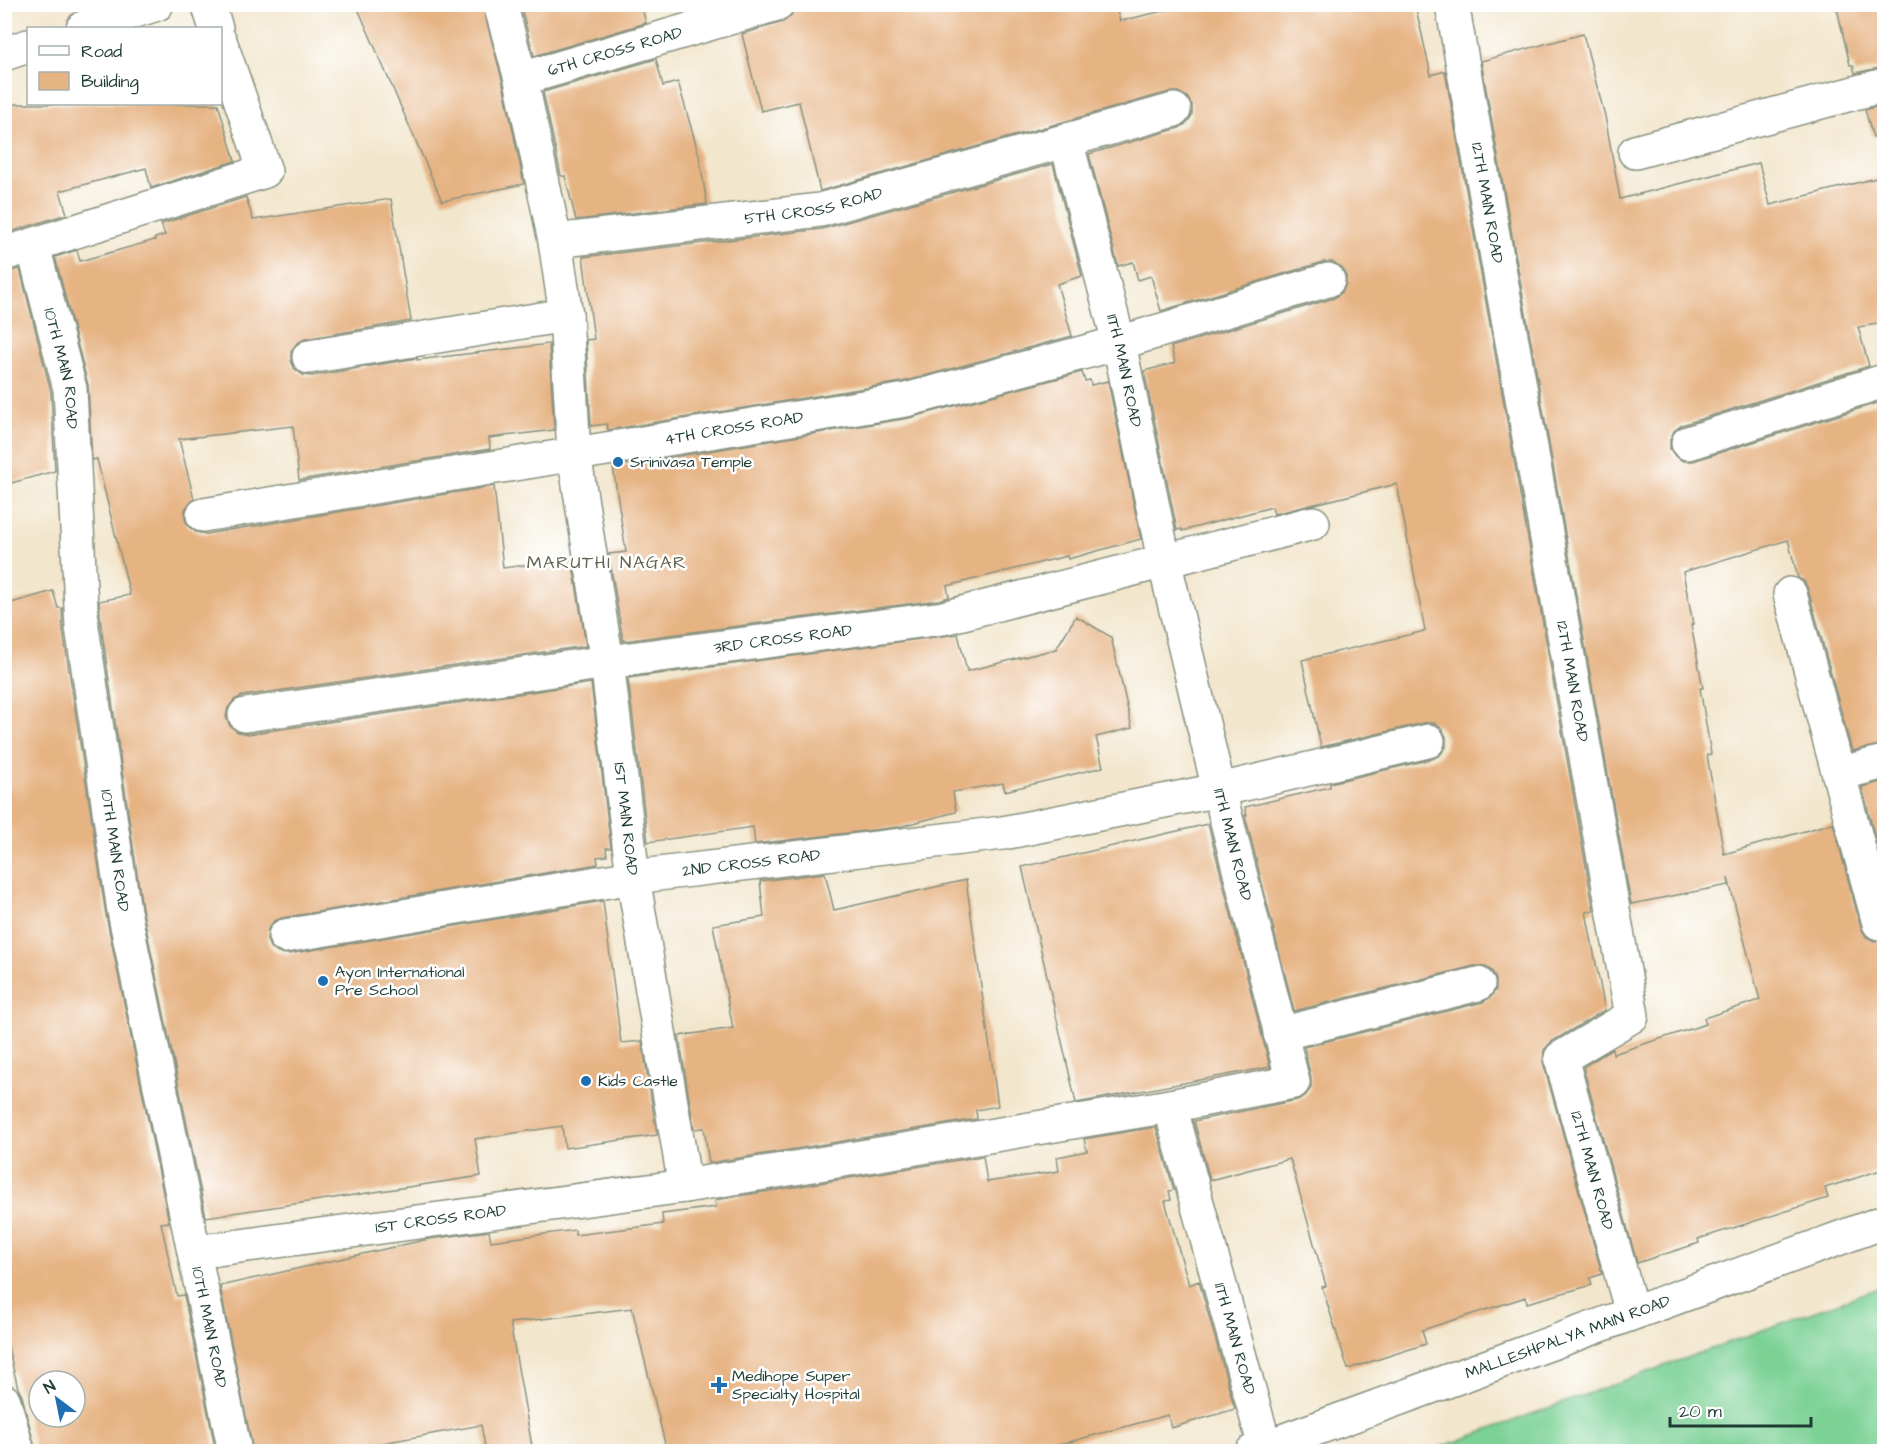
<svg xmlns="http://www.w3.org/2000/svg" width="1889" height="1456" font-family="'Architects Daughter',sans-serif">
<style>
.grass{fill:#7bd195;stroke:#4d8764;stroke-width:1.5}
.building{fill:#e6b383;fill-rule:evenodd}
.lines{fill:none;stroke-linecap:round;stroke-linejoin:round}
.minor-casing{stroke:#889280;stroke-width:36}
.secondary-casing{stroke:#889280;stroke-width:36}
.minor{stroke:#fff;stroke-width:33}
.secondary{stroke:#fff;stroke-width:33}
.poi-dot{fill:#1f6fb2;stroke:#fff;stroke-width:2}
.labels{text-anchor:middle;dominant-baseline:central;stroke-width:5;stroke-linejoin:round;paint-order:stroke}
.street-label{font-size:16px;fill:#1f3d34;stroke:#fff}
.poi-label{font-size:16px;fill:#1f3d34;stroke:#fff;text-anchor:start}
.neighbourhood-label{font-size:18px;letter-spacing:1.5px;fill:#656650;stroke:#fff}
</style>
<rect width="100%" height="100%" fill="#fff"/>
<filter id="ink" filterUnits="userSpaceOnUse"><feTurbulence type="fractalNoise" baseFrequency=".0167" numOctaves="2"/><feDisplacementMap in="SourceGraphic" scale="12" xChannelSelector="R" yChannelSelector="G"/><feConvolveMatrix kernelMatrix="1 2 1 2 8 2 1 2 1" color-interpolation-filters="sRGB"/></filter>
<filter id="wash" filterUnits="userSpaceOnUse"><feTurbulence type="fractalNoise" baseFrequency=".008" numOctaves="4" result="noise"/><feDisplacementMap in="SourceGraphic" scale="24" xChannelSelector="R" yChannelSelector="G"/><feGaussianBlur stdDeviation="1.35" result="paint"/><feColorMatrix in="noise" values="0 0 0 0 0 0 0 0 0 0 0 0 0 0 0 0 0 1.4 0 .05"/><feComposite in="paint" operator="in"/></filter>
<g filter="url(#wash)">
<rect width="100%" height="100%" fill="#f2e6cc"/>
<!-- grass -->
<path class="grass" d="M1884 1286V1451H1430Z"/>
<g id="blocks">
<!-- building -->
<path class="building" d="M356 4H482L503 83 524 184 442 201Z
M520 4H641L646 23 534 56Z
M795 4H1115L1120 21 1193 4H1415L1431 75 1445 71 1594 911 1586 912 1605 1010 1551 1042 1544 1050 1543 1062 1602 1274 1590 1278 1592 1285 1527 1303 1526 1297 1422 1330 1426 1344 1348 1369 1322 1287 1326 1286 1290 1159 1210 1180 1194 1121 1297 1100 1305 1096 1311 1088V1078L1304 1047 1483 1002 1491 997 1496 989V980L1492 971 1484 966H1474L1294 1011 1245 815H1247L1245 807 1330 787V783L1432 759 1440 755 1446 747V737L1442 729 1434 723H1424L1321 747 1302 660 1425 631 1397 484 1274 514 1272 507 1182 531V529L1177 530 1144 371 1175 363 1171 347 1334 298 1342 292 1346 284V274L1341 267 1333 262H1323L1161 311 1151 276 1138 280 1133 262 1118 266 1089 154 1179 128 1187 123 1192 115V105L1187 97 1178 92H1169L820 191 799 102 761 111 742 34 783 22 791 16Z
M1836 4H1884V67L1855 73 1853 65H1850Z
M1583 34 1605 116 1620 199 1759 163 1770 205 1884 176V323L1858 327 1869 366 1682 425 1674 431 1670 440V449L1675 456 1683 461H1693L1880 402 1884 418V744L1852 751 1808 589 1804 581 1798 578 1788 540 1683 572 1693 624 1691 625 1703 688H1700L1711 754 1707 755 1724 854 1833 823 1861 928 1866 937 1874 941H1884V1169L1825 1188 1828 1198 1698 1239 1699 1243 1637 1263 1583 1067 1612 1049 1613 1054 1706 1024 1704 1018 1760 1000 1728 878 1729 885 1631 904 1481 61Z
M656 59 663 86 678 82 699 155 707 204 576 220 565 176H561L543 92Z
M4 104H218L235 161 151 188 146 168 60 191 67 214 4 234Z
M1884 104V136L1873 137 1865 110Z
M1053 164 1082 276 1057 284 1072 336 902 382 608 430 607 424 591 426 586 340 594 339 583 257 822 229Z
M246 197 253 220 391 199 411 321 305 339 297 343 291 351V361L295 369 303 375 312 376 417 358V360L549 344 554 430 489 438 490 449 299 480 293 426 179 439 194 499 185 509V519L188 526 196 532 206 534 494 486 503 568 572 559 586 646 242 696 234 700 228 708 226 717 230 726 238 732 248 734 591 683 611 848H606L607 856 597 857 598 864 282 918 274 921 268 929 267 940 270 947 278 953 288 954 603 901 621 1043 642 1041 657 1135 565 1148 562 1126 475 1139 481 1176 206 1217 142 908 101 625 99 601 130 595 97 459 92 460 88 385 55 257 77 250 80 261 155 240V238L165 235 161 224Z
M20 269 51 392 55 471 4 485V272Z
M1082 372 1085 381 1090 380 1091 385 1108 381 1141 539 1068 559 1067 556 947 586 949 597 939 600 623 641 609 554 626 552 613 467 909 418Z
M53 591 58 608H62L63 630 106 915 169 1222 161 1223 177 1296 184 1295 216 1452H36L22 1396 18 1388 4 1331V605ZM39 1381H75V1417H39Z
M1076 616 1111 637 1132 728 1096 737 1103 767 1005 791 1003 783 953 792 956 812 898 827 755 844 753 827 648 842 628 678 958 634 967 671 1056 649Z
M1884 781V872L1862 787Z
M1208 824 1270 1067 1076 1103 1022 867Z
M825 873 834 910 966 880 998 1106 976 1110 977 1119 709 1163 704 1128 694 1129 679 1036 733 1028 713 925 764 917 760 881Z
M1156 1127 1174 1190 1169 1191 1171 1200 1165 1201 1189 1285 1199 1281 1235 1409 1171 1428 1168 1415 1033 1452H667L632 1308 510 1323 533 1452H486L481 1425 333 1452H253L220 1286 429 1239 489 1231 491 1241 575 1230V1235L663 1224 662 1214 716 1207 715 1200 983 1156 987 1182 1059 1171 1057 1157 1087 1151 1084 1139Z"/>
</g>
</g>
<g filter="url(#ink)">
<use href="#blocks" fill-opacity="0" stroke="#889280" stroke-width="1.5"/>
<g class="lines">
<!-- minor casing -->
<g class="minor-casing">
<g id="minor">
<path d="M208 4 216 28"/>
<path id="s1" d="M500 4 521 79 555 241 566 315 574 453 607 662 633 877 685 1186"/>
<path id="s2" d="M1452 4 1632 1016 1561 1058 1632 1313"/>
<path d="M83 28 157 4"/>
<path d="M4 54 28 46"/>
<path id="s3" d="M521 79 777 4"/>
<path id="s4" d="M1066 140 1119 343 1164 560 1219 790 1293 1082 1170 1106 1265 1447"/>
<path d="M1635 152 1884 85"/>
<path id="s5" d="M555 241 820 210 1174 110"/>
<path id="s6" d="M33 246 70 389 82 627 124 911 235 1452"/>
<path d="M4 254 265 171 220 41"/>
<path d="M309 357 566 315"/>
<path d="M1688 443 1884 381"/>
<path id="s7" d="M203 515 906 400 1119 343 1328 280"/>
<path d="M1790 594 1879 923"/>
<path id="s8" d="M245 715 607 662 943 618 1313 523"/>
<path d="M1839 774 1884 762"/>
<path id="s9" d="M285 936 633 877 1003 833 1219 790 1428 741"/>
<path d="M1280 1034 1478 984"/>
<path id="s10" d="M195 1252 685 1186 1170 1106"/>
<path d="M4 1401 18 1452"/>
</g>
</g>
<!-- secondary casing -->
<g class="secondary-casing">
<g id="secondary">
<path id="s11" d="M1252 1452 1884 1222"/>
</g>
</g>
<!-- minor -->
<use href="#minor" class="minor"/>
<!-- secondary -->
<use href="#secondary" class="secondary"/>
</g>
</g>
<!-- markers -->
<g class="poi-dot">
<circle cx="618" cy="462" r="6"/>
<circle cx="323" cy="981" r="6"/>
<circle cx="586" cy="1081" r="6"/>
<path d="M716 1376h6v6h6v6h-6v6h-6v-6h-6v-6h6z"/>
</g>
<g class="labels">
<!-- street labels -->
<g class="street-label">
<text stroke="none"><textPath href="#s3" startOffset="98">6TH CROSS ROAD</textPath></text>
<text stroke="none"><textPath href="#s2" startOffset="202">12TH MAIN ROAD</textPath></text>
<text stroke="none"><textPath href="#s5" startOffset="261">5TH CROSS ROAD</textPath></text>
<text stroke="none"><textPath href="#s6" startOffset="126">10TH MAIN ROAD</textPath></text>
<text stroke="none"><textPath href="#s4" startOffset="238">11TH MAIN ROAD</textPath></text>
<text stroke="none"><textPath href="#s7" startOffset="538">4TH CROSS ROAD</textPath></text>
<text stroke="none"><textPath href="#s8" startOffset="543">3RD CROSS ROAD</textPath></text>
<text stroke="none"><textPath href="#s2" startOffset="688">12TH MAIN ROAD</textPath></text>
<text stroke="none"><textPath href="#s1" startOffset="826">1ST MAIN ROAD</textPath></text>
<text stroke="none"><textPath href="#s4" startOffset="724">11TH MAIN ROAD</textPath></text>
<text stroke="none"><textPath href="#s6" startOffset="612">10TH MAIN ROAD</textPath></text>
<text stroke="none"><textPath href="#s9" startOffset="472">2ND CROSS ROAD</textPath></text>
<text stroke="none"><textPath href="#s2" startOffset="1227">12TH MAIN ROAD</textPath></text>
<text stroke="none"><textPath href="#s10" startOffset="248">1ST CROSS ROAD</textPath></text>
<text stroke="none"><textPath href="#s6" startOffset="1098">10TH MAIN ROAD</textPath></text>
<text stroke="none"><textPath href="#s11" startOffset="336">MALLESHPALYA MAIN ROAD</textPath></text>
<text stroke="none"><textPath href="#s4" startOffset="1336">11TH MAIN ROAD</textPath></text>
</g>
<!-- poi labels -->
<g class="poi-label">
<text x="630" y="462">Srinivasa Temple</text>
<text x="335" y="972">Ayon International<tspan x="335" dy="18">Pre School</tspan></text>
<text x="598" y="1081">Kids Castle</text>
<text x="732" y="1376">Medihope Super<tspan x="732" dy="18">Specialty Hospital</tspan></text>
</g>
<!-- neighbourhood labels -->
<g class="neighbourhood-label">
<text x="607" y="562">MARUTHI NAGAR</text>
</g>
</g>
<!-- margin -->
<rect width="1889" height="1456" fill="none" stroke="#fff" stroke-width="24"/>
<!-- legend -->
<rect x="27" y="27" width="195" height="78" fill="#ffffff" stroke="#a5b1ae" stroke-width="1.5"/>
<rect x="39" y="46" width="30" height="9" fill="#ffffff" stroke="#a5b1ae" stroke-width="1.5"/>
<text x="81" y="57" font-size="18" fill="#1f3d34">Road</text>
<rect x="39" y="72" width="30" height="18" fill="#e6b383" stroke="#a5b1ae" stroke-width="1.5"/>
<text x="81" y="87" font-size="18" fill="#1f3d34">Building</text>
<!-- north arrow -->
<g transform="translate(57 1399) rotate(328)"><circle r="28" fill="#ffffff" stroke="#a5b1ae" stroke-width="1.5"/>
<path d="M0-4.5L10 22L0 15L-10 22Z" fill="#1f6fb2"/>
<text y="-9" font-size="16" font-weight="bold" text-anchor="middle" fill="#1f3d34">N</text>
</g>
<!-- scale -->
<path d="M1670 1417v9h141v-9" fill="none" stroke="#1f3d34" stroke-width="3"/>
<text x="1679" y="1417" font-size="18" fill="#1f3d34" stroke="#ffffff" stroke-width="4.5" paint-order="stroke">20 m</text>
</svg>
